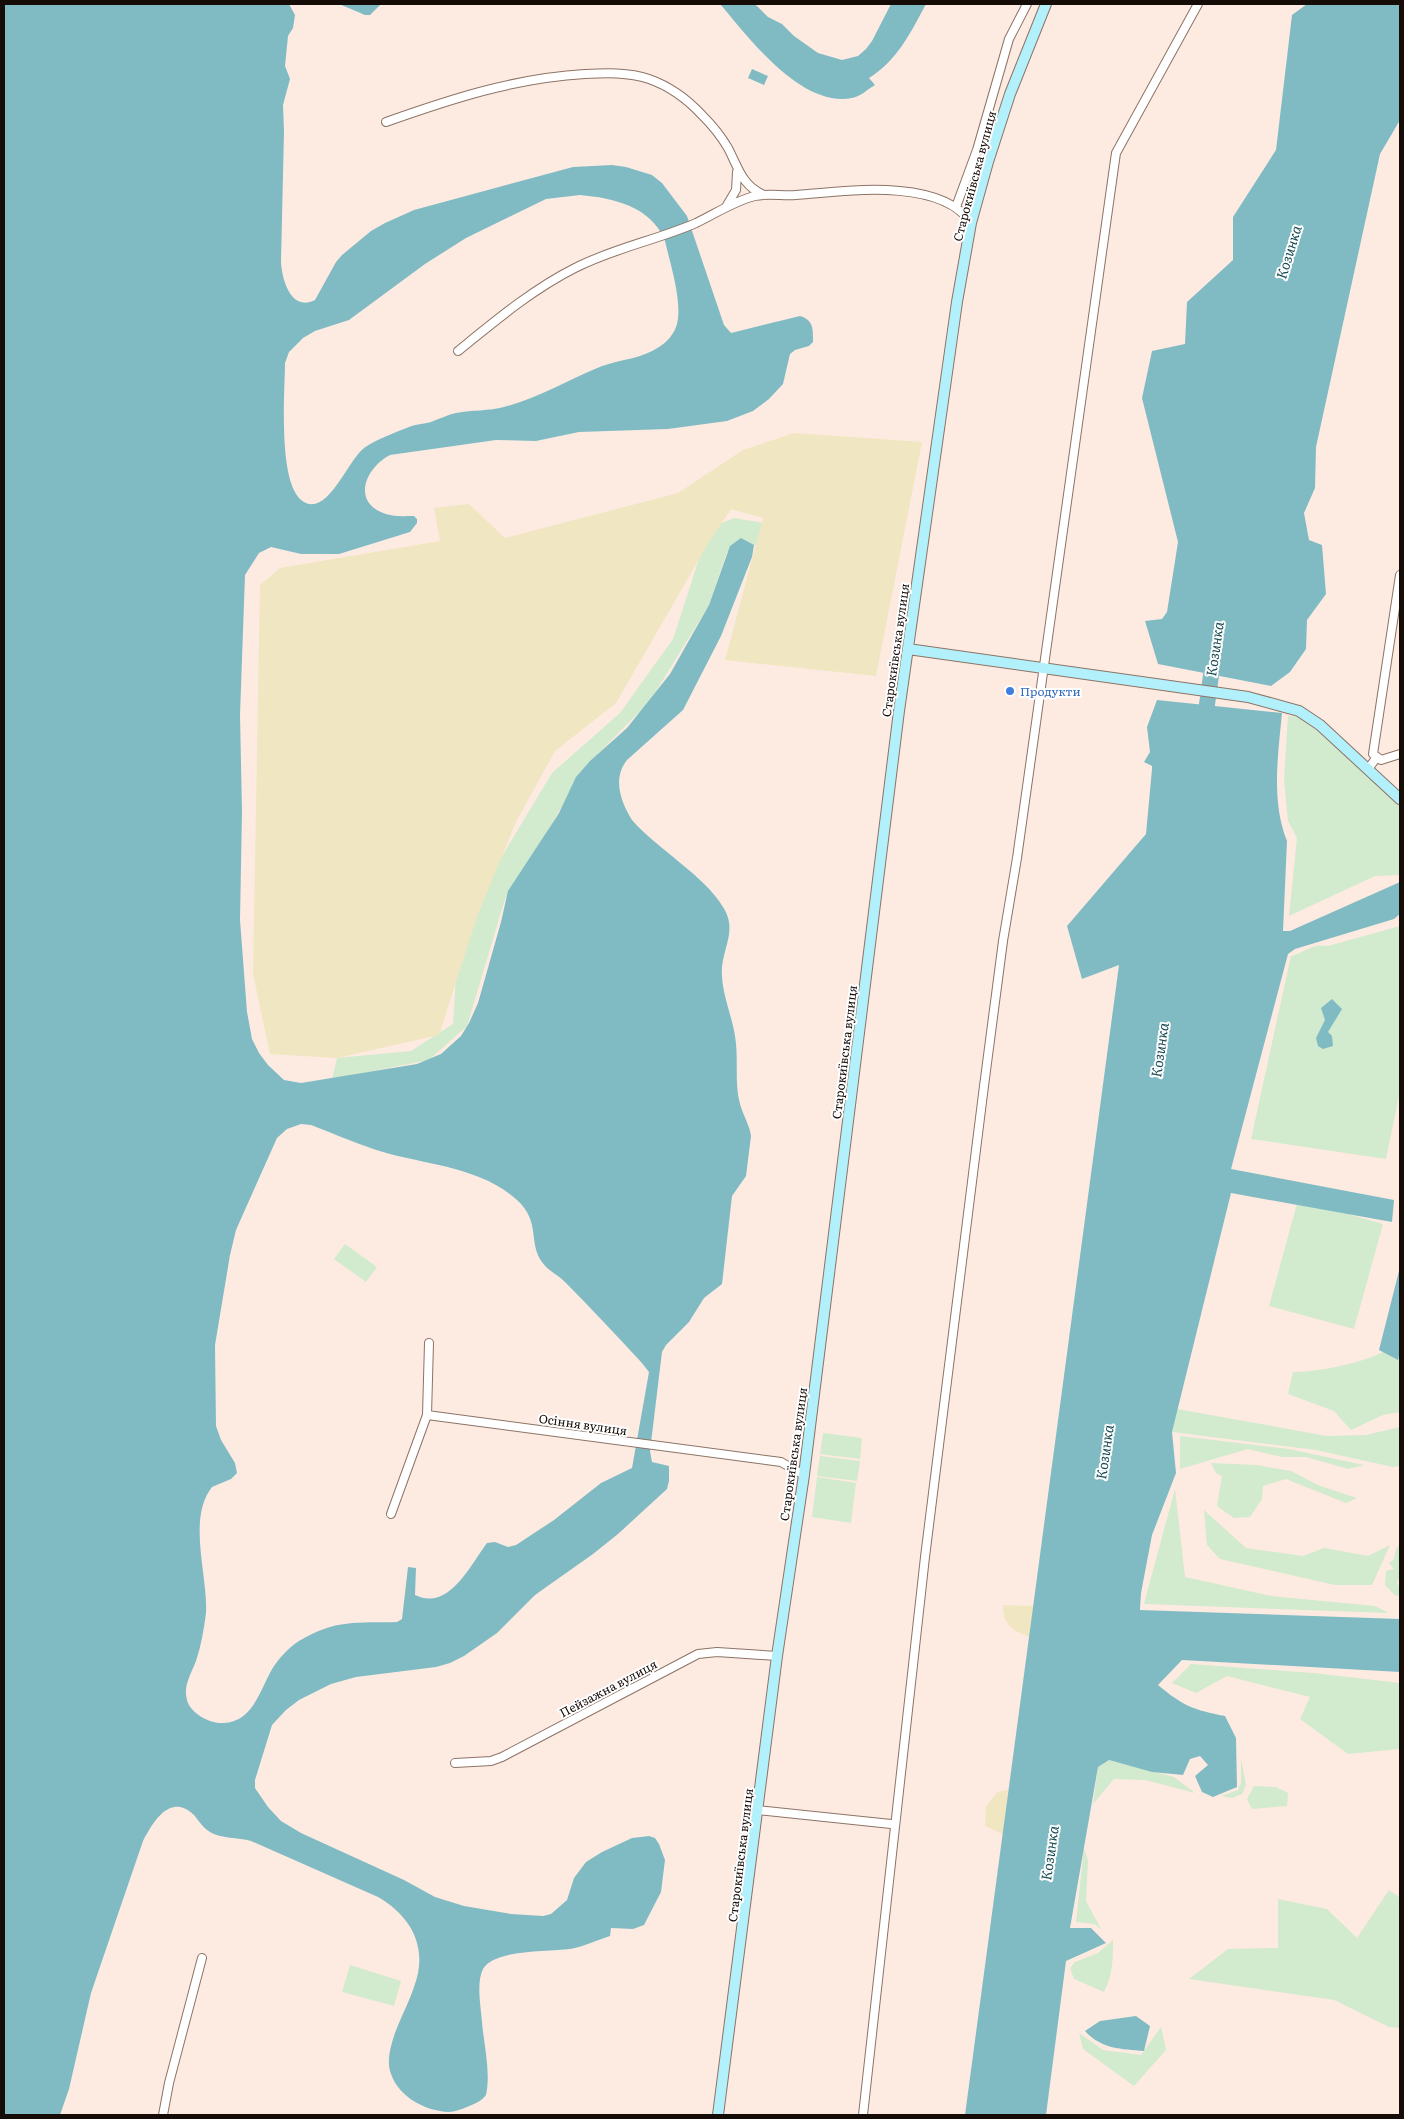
<svg xmlns="http://www.w3.org/2000/svg" width="1404" height="2119" font-family="Literata,serif">
<style>
.green{fill:#d2eacd}
.sand{fill:#f0e6c1}
.water{fill:#80bbc4;fill-rule:evenodd}
.lines{fill:none;stroke-linecap:round;stroke-linejoin:round}
.river{stroke:#80bbc4;stroke-width:16}
.street-casing{stroke:#8c7365;stroke-width:10}
.secondary-casing{stroke:#8c7365;stroke-width:12}
.street{stroke:#fff;stroke-width:8}
.secondary{stroke:#b2f0fb;stroke-width:10}
.shop-dot{fill:#3f7fe0;stroke:#fff;stroke-width:2}
.labels{text-anchor:middle;dominant-baseline:central;stroke-width:4;stroke-linejoin:round;paint-order:stroke}
.street-label{font-size:12px;fill:#150c07;stroke:#fff}
.shop-label{font-size:12px;fill:#366cbe;stroke:#fff;text-anchor:start}
.water-label{font-size:14px;font-style:italic;fill:#164b52;stroke:#fff}
</style>
<rect width="100%" height="100%" fill="#fdebe2"/>
<!-- green -->
<path class="green" d="M734 518 811 531 727 552 709 605 650 701 580 772 563 805 505 899 467 1026 429 1060 332 1079 337 1058 411 1051 453 1024 459 928 552 773 620 713 673 639 709 528Z
M1288 716 1301 717 1371 777 1400 806V875L1375 876 1289 916 1297 838 1288 821 1284 780Z
M1400 926V1091L1386 1159 1251 1139 1291 956C1306 952 1311 943 1328 946Z
M1298 1200 1383 1224 1354 1329 1269 1306Z
M345 1244 377 1267 366 1282 334 1259Z
M1400 1342V1412L1383 1415 1351 1430 1334 1411 1288 1394 1293 1372C1323 1372 1378 1360 1400 1342Z
M1177 1409 1327 1436 1366 1435 1400 1427V1466L1393 1467 1316 1450 1172 1432Z
M823 1433 862 1438 860 1459 820 1454Z
M1180 1436 1289 1449 1364 1465 1348 1469 1306 1457H1282L1248 1449 1180 1469Z
M820 1456 860 1461 857 1481 817 1476Z
M1211 1463 1256 1465 1291 1471 1318 1485 1357 1498 1346 1503 1286 1479 1263 1486 1262 1499 1250 1517 1234 1518 1217 1506 1222 1476 1216 1473Z
M817 1477 856 1483 851 1523 812 1517Z
M1175 1489 1185 1577 1271 1596 1375 1606 1389 1613 1144 1604Z
M1204 1510 1246 1548 1303 1556 1324 1548 1368 1556 1390 1545 1372 1585H1335L1220 1559 1207 1545Z
M1400 1544V1577L1397 1583 1400 1588V1595L1396 1596 1385 1585 1386 1571 1394 1569 1389 1563 1394 1559 1396 1549Z
M1191 1664 1314 1673 1400 1683V1749L1348 1754 1300 1719 1310 1697 1227 1676 1196 1693 1172 1683Z
M1241 1758 1246 1785 1242 1794 1232 1798 1221 1796 1238 1790 1241 1783Z
M1108 1760 1174 1777 1195 1793 1145 1780 1114 1779 1093 1804 1098 1767Z
M1254 1786 1276 1787 1288 1793 1287 1806 1252 1809 1247 1799Z
M1084 1848 1088 1861 1086 1901 1101 1929 1094 1924 1076 1922Z
M1389 1890 1400 1898V2028L1389 2027 1334 2000 1189 1979 1228 1949 1278 1948V1899L1327 1909 1357 1938Z
M1113 1940C1113 1959 1113 1974 1104 1992L1074 1979 1070 1968 1075 1962 1098 1953Z
M350 1965 401 1981 394 2006 342 1992Z
M1161 2027 1166 2050 1134 2086 1083 2049 1079 2033 1103 2050 1141 2055Z"/>
<!-- sand -->
<path class="sand" d="M794 433 922 442 876 676 725 660 763 518 731 509 709 542 616 703 555 751 516 822 478 914 439 1035 337 1058 270 1054 253 974 260 585 280 568 440 541 434 508 469 504 505 538 678 493 743 450Z
M1003 1605 1033 1606 1029 1637C1012 1630 1003 1625 1003 1605Z
M1008 1790 1003 1834 985 1826 986 1807 997 1792Z"/>
<!-- water -->
<path class="water" d="M4 4H289L295 15 293 28 288 36 285 66 290 79 283 105 284 131 281 262C282 280 291 312 315 300L336 262 342 255 371 231 385 223 414 210 573 167 612 165 626 167 652 175 662 183 687 216 724 325 731 333 800 316C814 320 813 330 813 342L809 346 795 350 790 354 783 384 769 399 753 411 727 421 668 429 579 432 536 441 496 440 390 455C365 468 351 503 386 514 395 517 405 516 414 516L417 519V523L410 532 339 554H301L271 547 259 553 245 575 240 715 242 811 240 920 247 1012 252 1039 259 1053 268 1065 284 1080 301 1083 417 1064 441 1054 461 1036 469 1023 478 1003 501 922 508 891 559 813 576 777 590 761 627 728 670 674 709 605 730 546 741 538 754 545 752 557 721 636 683 710 627 760C612 779 621 802 632 820 657 849 704 875 723 907 739 932 720 950 722 976 723 997 732 1016 735 1036 739 1059 734 1082 740 1104 743 1115 750 1126 751 1136L746 1176 732 1196 722 1284 704 1298 689 1322 666 1345 662 1352 650 1451 652 1462 669 1466V1481L667 1489 618 1534 593 1554 535 1595 497 1633 464 1656 450 1663 436 1667 356 1677 331 1684 299 1700 286 1710 272 1725 255 1780V1788L268 1807 281 1821 301 1833 404 1880 435 1897 464 1906 511 1914 543 1916 551 1914 567 1900 574 1878 586 1862 602 1852 632 1838 649 1836 655 1838 659 1844 665 1860 661 1892 644 1925 633 1929 611 1928 610 1936C597 1940 583 1947 570 1949 549 1952 494 1949 483 1969 476 1983 481 2007 482 2022 484 2046 491 2072 486 2095 482 2101 474 2104 467 2107 462 2109 454 2112 449 2112 425 2111 399 2097 391 2074 386 2061 391 2045 395 2033 401 2017 409 2002 414 1987 429 1948 411 1916 378 1897L251 1841C238 1837 221 1839 210 1832 203 1828 199 1821 194 1815 170 1792 153 1822 143 1841L91 1993 69 2089 60 2115H4ZM580 195C613 198 651 206 665 241 670 263 684 306 676 327 673 335 667 342 659 347 641 359 622 359 602 366 569 379 539 398 504 407 489 411 472 410 456 413 447 415 439 419 431 422 423 424 416 424 409 427 394 433 377 439 364 448 348 460 328 516 304 502 277 487 285 392 285 363L289 352 303 338 315 331 349 320 425 264 466 238 546 199ZM301 1124 311 1125C335 1134 359 1145 383 1152 427 1165 481 1167 517 1200 541 1222 528 1243 542 1262 547 1270 558 1275 565 1282 591 1308 616 1335 641 1362L649 1372 632 1468 601 1483 554 1520 516 1545 508 1547 495 1542 487 1543C471 1564 449 1612 415 1595L416 1568 408 1567 402 1619 397 1622C358 1623 335 1619 299 1641 288 1648 278 1659 271 1671 259 1693 252 1722 223 1723 210 1724 190 1713 187 1700 183 1686 191 1674 196 1661 201 1646 204 1629 206 1613 208 1575 187 1519 212 1487L231 1479 237 1473 235 1463 221 1440 216 1426 215 1345 230 1255 236 1230 277 1138 287 1129Z
M339 4H381L370 15H365Z
M720 4H755L768 17 782 24 794 36 818 53 842 60 858 56 866 49 872 41 891 4H926C911 32 897 61 869 78L875 85C868 89 860 97 852 98 801 108 749 38 720 4Z
M1307 4H1400V120L1380 154 1316 447 1315 488 1304 513 1309 540 1322 545 1326 594 1307 620 1306 649 1290 672 1271 686 1158 664 1145 621 1162 619 1167 612 1178 542 1142 398 1152 351 1185 344 1187 302 1233 260V217L1276 150 1292 15Z
M752 69 768 76 764 85 748 78Z
M1157 700 1282 713C1278 755 1271 801 1287 841L1283 931H1290L1400 882V914L1394 919 1295 949 1288 954 1231 1169 1394 1200 1392 1222 1231 1193 1172 1432 1176 1473 1152 1535 1141 1593 1140 1610 1400 1619V1672L1182 1660 1158 1685C1183 1706 1194 1710 1225 1716L1236 1738 1237 1787 1213 1797 1202 1792 1195 1776 1208 1765 1200 1756 1190 1759 1183 1775 1152 1772 1109 1760 1098 1767 1070 1928H1091L1106 1943 1066 1961 1046 2115H965L1119 965 1082 979 1067 926 1146 834 1152 769V766L1144 762 1150 752 1147 727Z
M1332 999 1342 1009 1328 1032 1332 1036 1333 1046 1323 1049 1318 1046 1316 1038 1325 1020 1321 1008Z
M1400 1267V1352L1398 1360 1379 1350Z
M1136 2016 1150 2026 1144 2051C1121 2049 1101 2049 1085 2031L1100 2021Z"/>
<g class="lines">
<!-- river -->
<path class="river" d="M1204 726 1214 654"/>
<!-- street casing -->
<g class="street-casing">
<path id="street" d="M386 122C451 99 515 78 585 74 606 73 628 72 649 79 669 86 688 100 702 115 712 125 721 136 728 148 738 167 742 186 764 195
M726 207 736 190 737 172
M956 207 977 150 1009 39 1027 4
M458 351C495 321 533 289 575 268 614 248 657 240 696 223 715 214 734 201 755 196 768 193 782 196 796 195 844 191 941 177 971 223
M1377 757 1381 760 1400 754
M1368 769 1377 757 1373 754 1400 575
M429 1343 427 1415 781 1462 804 1475
M391 1514 427 1415
M455 1763 491 1761 502 1757 698 1654 717 1652 777 1656
M758 1810 891 1824
M163 2115 169 2083 202 1958
M863 2115 925 1557 984 1086 1003 941 1017 858 1114 167 1116 153 1198 4"/>
</g>
<!-- secondary casing -->
<g class="secondary-casing">
<path id="secondary" d="M908 649 1248 697 1299 711 1320 725 1400 799
M718 2115 777 1656 804 1475 899 711 957 302 971 223 988 162 1010 94 1046 4"/>
</g>
<!-- street -->
<use href="#street" class="street"/>
<!-- secondary -->
<use href="#secondary" class="secondary"/>
</g>
<!-- markers -->
<circle class="shop-dot" cx="1010" cy="691" r="5"/>
<g class="labels">
<!-- street labels -->
<g class="street-label">
<text transform="translate(974 176) rotate(-75)">Старокиївська вулиця</text>
<text transform="translate(895 650) rotate(-82)">Старокиївська вулиця</text>
<text transform="translate(844 1052) rotate(-83)">Старокиївська вулиця</text>
<text transform="translate(583 1424) rotate(8)">Осіння вулиця</text>
<text transform="translate(793 1454) rotate(-82)">Старокиївська вулиця</text>
<text transform="translate(608 1688) rotate(-28)">Пейзажна вулиця</text>
<text transform="translate(740 1855) rotate(-83)">Старокиївська вулиця</text>
</g>
<!-- shop labels -->
<g class="shop-label">
<text x="1020" y="691">Продукти</text>
</g>
<!-- water labels -->
<g class="water-label">
<text transform="translate(1288 252) rotate(-73)">Козинка</text>
<text transform="translate(1214 649) rotate(-82)">Козинка</text>
<text transform="translate(1159 1050) rotate(-82)">Козинка</text>
<text transform="translate(1104 1452) rotate(-82)">Козинка</text>
<text transform="translate(1049 1853) rotate(-82)">Козинка</text>
</g>
</g>
<!-- border -->
<rect width="1404" height="2119" fill="none" stroke="#150c07" stroke-width="10"/>
</svg>
